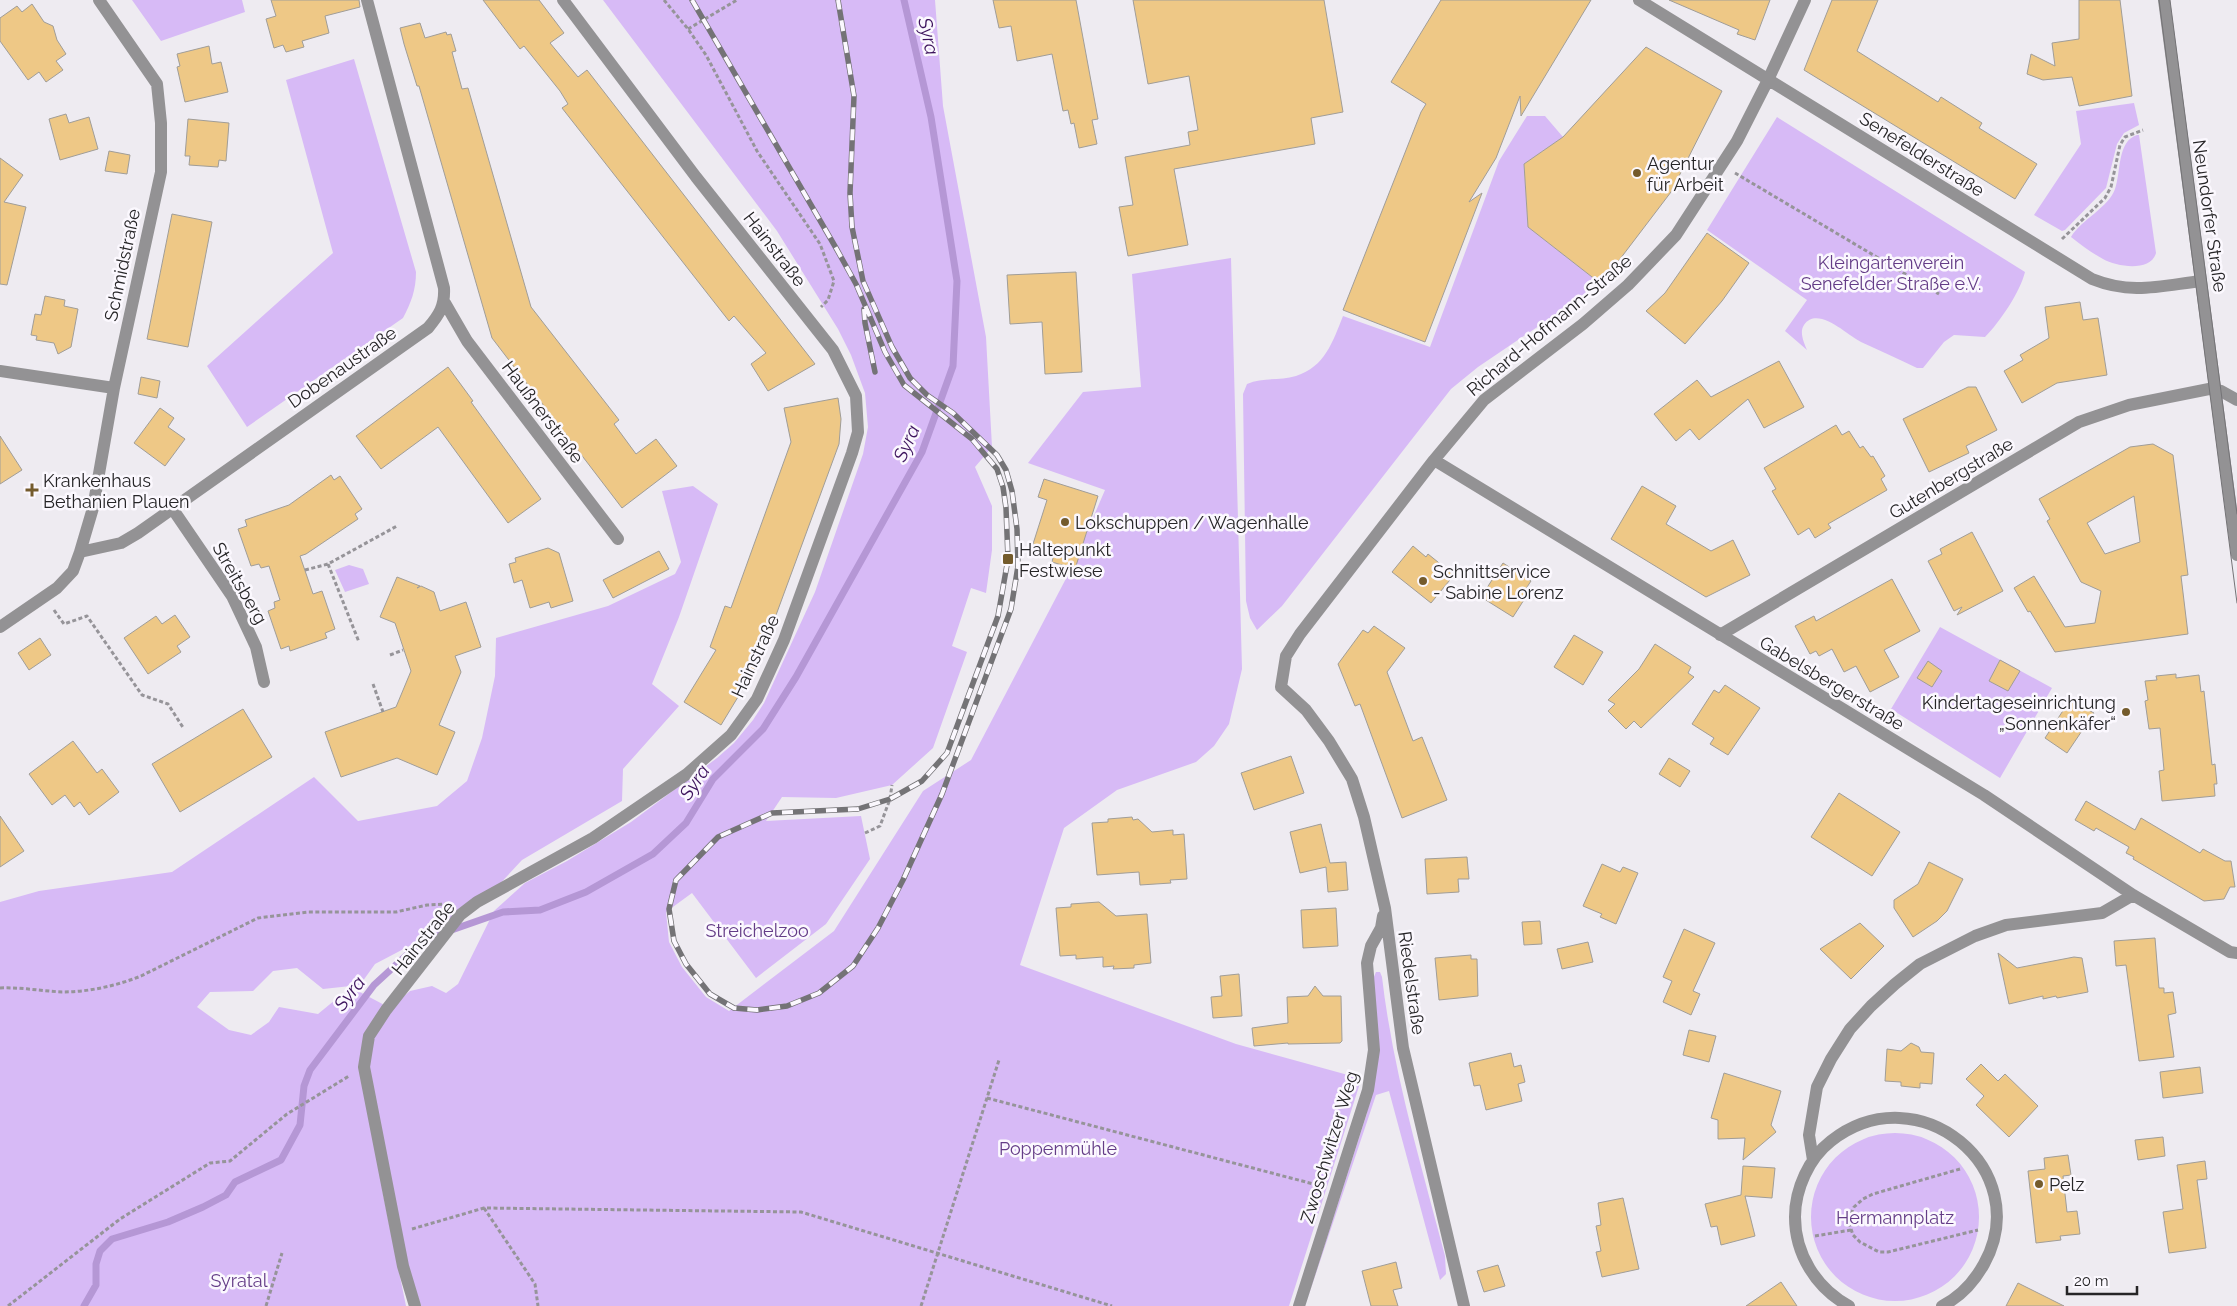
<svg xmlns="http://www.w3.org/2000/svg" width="2237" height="1306" font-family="Raleway,sans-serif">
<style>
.green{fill:#d7baf6}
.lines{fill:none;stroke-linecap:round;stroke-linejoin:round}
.stream{stroke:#b597d5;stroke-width:7}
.building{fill:#eec886;stroke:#a09d98;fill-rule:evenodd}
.path{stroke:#969499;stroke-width:3;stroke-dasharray:4 2.5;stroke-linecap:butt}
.service{stroke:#939294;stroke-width:12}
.minor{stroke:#939294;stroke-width:12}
.tertiary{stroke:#939294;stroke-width:12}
.tram{stroke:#747376;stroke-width:1}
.rail-casing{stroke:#747376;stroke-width:5.5}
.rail{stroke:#fbf8fe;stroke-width:4;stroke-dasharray:11;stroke-linecap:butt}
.poi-dot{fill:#745b2c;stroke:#fbf8fe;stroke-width:2}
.labels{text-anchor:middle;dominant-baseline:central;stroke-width:5;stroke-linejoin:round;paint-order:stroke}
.street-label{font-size:18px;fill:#262527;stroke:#fbf8fe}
.poi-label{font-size:18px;fill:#262527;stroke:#fbf8fe;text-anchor:start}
.park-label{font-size:18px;fill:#643c87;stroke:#fbf8fe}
.water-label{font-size:19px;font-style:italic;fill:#3d135d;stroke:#fbf8fe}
</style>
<rect width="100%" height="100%" fill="#eeebf1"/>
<!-- green -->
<path class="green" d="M132 0H242L245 12 161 41Z
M603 0H935L943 106 986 337 992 447 975 467 992 506V550L986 593 971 588 952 646 967 652 933 748 892 785 836 798 782 797 766 821 861 816 870 859 826 924 756 978 692 893 666 912 669 942 682 967 706 997 729 1011 834 931 923 791 971 760 1071 569 1105 490 1028 463 1083 392 1141 387 1132 274 1231 258 1242 669 1229 724 1214 746 1196 762 1117 790 1064 828 1020 965 1236 1044 1348 1075 1361 1080 1289 1306H421L382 1189 406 1306H0V902L39 891 172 872 314 777 358 821 437 806 467 781 482 738 495 676 496 638 608 606 675 574 681 562 662 491 693 486 718 504 679 617 652 684 679 706 623 769 622 801 522 860 495 889 436 932 375 964 360 985 323 989 297 968 273 971 253 991 210 992 197 1007 229 1030 251 1035 269 1022 279 1007 318 1014 335 1000 358 991 390 1008 410 991 432 986 446 993 458 984 494 911 525 883 567 861 631 822 717 758 734 743 753 720 764 703 815 592 863 454 868 427 865 393 851 355 838 329 777 231Z
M354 59 416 272C416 290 411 303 403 318L247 427 207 366 333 253 286 80Z
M2134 103 2139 125 2124 133 2117 144 2106 188 2065 230 2062 231 2034 215 2081 144 2076 111Z
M1527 116H1545L1563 137 1524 164 1528 227 1601 284 1478 367 1451 389 1282 606 1257 630 1250 618 1246 601 1243 394 1247 384C1263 377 1280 381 1296 376 1325 367 1333 341 1343 316L1430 347 1499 161Z
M1777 117 2025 272C2020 292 2000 322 1985 337L1954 335 1944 342 1923 368H1917C1899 359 1880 351 1861 342 1848 336 1818 305 1804 325 1799 332 1804 343 1807 350L1785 331 1807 300 1707 230Z
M2137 135H2139L2156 253C2151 272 2117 267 2103 259 2092 253 2081 245 2071 237 2081 220 2109 207 2115 189 2121 173 2117 141 2137 135Z
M349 565 363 569 369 584 345 592 335 570Z
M1940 627 2052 688 2000 778 1891 709Z
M1376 972H1380L1382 977C1393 1072 1421 1164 1445 1256L1446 1274 1440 1280 1389 1091 1376 1095 1305 1306 1367 1113 1373 979Z
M1811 1217a84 84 0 1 1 168 0a84 84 0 1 1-168 0Z"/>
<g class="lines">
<!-- stream -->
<path class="stream" d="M84 1306 96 1285V1264L100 1251 112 1239 168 1222 203 1207 226 1195 235 1182 281 1160 300 1125 304 1086 310 1070 374 985 423 940 503 912 540 910 586 892 653 854 686 823 713 779 763 729 796 677 922 452 953 366 957 281 931 117 904 0"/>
</g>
<!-- building -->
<path class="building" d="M271 0H359L360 7 325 16 329 33 302 41 304 47 286 52 283 45 274 48 266 19 276 16Z
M483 0H539L564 33 550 43 578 77 587 70 815 364 768 391 751 364 766 353 734 316 729 321 562 108 568 104 560 91 524 46 520 49Z
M993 0H1076L1098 119 1092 120 1097 144 1079 148 1074 123 1071 124 1068 110 1063 111 1052 54 1017 61 1011 26 999 28Z
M1133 0H1324L1343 112 1311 118 1315 144 1174 169 1188 245 1128 256 1119 207 1133 205 1125 157 1190 145 1188 132 1198 130 1189 76 1148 84Z
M1441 0H1591L1521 116 1520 96 1496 158 1469 202 1482 193 1425 342 1343 310 1421 112 1426 104 1391 82Z
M1669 0H1770L1755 40 1737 34 1739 30Z
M1832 0H1878L1857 51 1938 102 1941 97 1982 123 1979 128 2037 164 2015 199 1804 70Z
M2079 0H2120L2132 96 2079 106 2072 77 2043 80 2027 74 2031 54 2055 66 2052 43 2079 39Z
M32 4 44 22 53 26 57 40 66 54 56 61 63 70 46 82 39 72 28 80 0 41V18L17 6 22 12Z
M420 23 425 38 446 32 447 35 451 34 456 51 452 52 462 89 468 88 531 307 619 420 614 424 636 454 656 439 677 466 622 508 492 338 419 86H417L404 44 400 28Z
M209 46 212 64 221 62 228 92 185 102 177 67 180 66 177 54Z
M1646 47 1722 91 1671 192 1601 284 1528 227 1524 164 1563 137Z
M66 114 69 123 89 117 98 149 60 160 49 119Z
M188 119 229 123 226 161 219 160 218 167 189 165 190 156H185Z
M109 151 130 155 127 174 105 171Z
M0 158 23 175 4 202 26 207 7 285 0 284Z
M172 214 212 222 188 347 147 339Z
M1707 233 1749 263 1722 301 1685 344 1646 311 1665 293Z
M1076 272 1082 372 1045 374 1042 322 1010 324 1007 275Z
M45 296 65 300 64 306 78 309 71 347 58 354 54 343 36 340 37 336 31 335 35 314 41 315Z
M2080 302 2083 320 2098 318 2107 375 2057 383 2022 403 2004 371 2023 360 2020 355 2049 338 2045 307Z
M1779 361 1804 407 1764 428 1748 399 1699 440 1690 429 1676 441 1654 414 1697 380 1711 397Z
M448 367 473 401 471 402 541 499 508 523 438 427 381 469 356 436Z
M141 377 160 381 157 398 138 394Z
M1968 387H1976L1997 430 1966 446 1969 453 1929 472 1903 419Z
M838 398 841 419 839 444 758 664 721 725 684 702 716 650 710 647 725 606 731 608 791 442 784 408Z
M160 408 174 418 168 427 185 439 165 466 134 443Z
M1836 425 1842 435 1849 431 1860 448 1863 446 1871 457 1873 456 1885 476 1881 479 1887 490 1828 524 1831 528 1815 538 1809 528 1798 535 1772 491 1776 489 1764 468Z
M0 436 22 470 0 484Z
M2153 444 2173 455 2188 575 2181 576 2188 634 2055 652 2030 611 2028 612 2014 588 2034 576 2065 627 2095 623 2101 591 2081 582 2047 521 2050 519 2039 499 2130 447ZM2134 496 2140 542 2105 554 2087 523Z
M331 475 334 480 340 476 362 509 355 514 358 519 306 554 300 556 313 594 322 591 335 629 325 633 327 638 290 651 289 646 281 649 268 611 275 608 274 602 280 600 269 566 261 568 259 564 251 566 238 529 247 526 245 520 289 505Z
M1044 479 1098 496 1075 569 1052 562 1055 550 1033 544 1047 500 1038 497Z
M1642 486 1676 506 1666 524 1711 551 1733 540 1750 575 1706 597 1611 539Z
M1972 532 2003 591 1957 615 1962 607 1954 611 1928 561 1942 554 1940 549Z
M1413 546 1426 557 1428 554 1454 575 1431 603 1392 572Z
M548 548 559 553 573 601 551 608 549 602 530 608 522 580 514 583 509 564 516 562 515 558Z
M659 551 669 569 613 598 603 580Z
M1503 563 1531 581 1525 590 1529 592 1513 617 1481 597Z
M397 577 420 586 417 588 421 586 434 592 440 611 466 602 481 647 455 656 461 672 439 725 455 732 437 775 397 758 341 777 325 732 396 707 411 671 395 623 380 617Z
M1892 579 1920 631 1884 650 1899 677 1870 692 1856 666 1844 672 1832 649 1819 656 1816 651 1810 654 1795 626 1814 616 1816 621Z
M175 615 190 637 177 646 181 652 148 674 124 638 156 616 162 624Z
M1374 626 1405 648 1387 672 1413 741 1422 737 1447 800 1402 818 1360 704 1355 706 1338 664 1363 630 1368 633Z
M1574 635 1603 652 1583 685 1554 667Z
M40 638 51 655 29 670 18 653Z
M1655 644 1691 667 1688 673 1694 677 1641 728 1634 721 1626 729 1608 711 1615 704 1608 700 1639 669Z
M2000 660 2020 671 2008 691 1989 681Z
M1928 661 1942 671 1932 687 1917 678Z
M2176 674V678L2199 675 2201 692 2204 691 2212 765 2215 764 2217 784H2214L2215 796 2162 801 2159 771 2164 770 2160 728 2149 729 2145 701 2148 700 2145 681 2157 680 2156 676Z
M1725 685 1760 708 1728 755 1710 744 1714 738 1692 724 1714 690 1719 693Z
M2070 700 2094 713 2067 753 2045 738Z
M243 709 272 757 180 812 152 764Z
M73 741 97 773 102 769 119 792 89 815 80 802 74 807 65 795 52 805 29 774Z
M1291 756 1304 793 1254 810 1241 773Z
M1669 758 1690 771 1680 787 1659 774Z
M1839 793 1900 832 1872 876 1811 837Z
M2086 801 2135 830 2141 818 2200 853 2203 849 2225 861H2231L2235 887H2230L2224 899 2204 901 2133 859 2134 857 2126 853 2129 847 2096 828 2094 831 2075 820Z
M0 816 24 851 0 867Z
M1132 817 1133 820 1138 819 1152 832 1173 830V835L1184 834 1187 879 1170 880 1171 883 1140 885 1139 872 1097 875 1092 823 1108 822V819Z
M1321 824 1330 863 1346 862 1348 890 1328 892 1326 867 1300 873 1290 832Z
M1467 857 1469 879H1458L1459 892 1427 894 1425 859Z
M1929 862 1963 879 1947 911 1937 921 1913 937 1894 908V900L1918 884Z
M1602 864 1620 872 1623 867 1638 873 1616 924 1600 917 1602 914 1583 906Z
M1099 902 1116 916 1147 914 1151 963 1134 965V968L1113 969 1114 966 1103 967V957L1076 959V955L1060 956 1056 908 1071 907V904Z
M1336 908 1338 946 1303 948 1301 910Z
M1540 921 1542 944 1524 945 1522 922Z
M1860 923 1884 946 1851 979 1820 949Z
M1684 929 1715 943 1693 991 1700 994 1691 1015 1663 1002 1672 981 1663 977Z
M2155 938 2159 988H2164V993L2173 992 2176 1013 2168 1015 2174 1057 2139 1061 2126 965 2116 966 2114 941Z
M1588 942 1593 962 1562 969 1557 949Z
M1998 953 2017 968 2074 957 2082 958 2088 992 2057 998 2056 996 2043 999V996L2009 1004Z
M1471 955V959H1477L1478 996 1439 1000 1435 958Z
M1239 974 1242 1016 1213 1018 1211 997 1222 996 1220 976Z
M1315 986 1323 996H1341L1342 1041 1340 1043 1288 1044V1043L1254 1046 1252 1028 1288 1023 1287 997 1308 996Z
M1689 1030 1716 1036 1709 1062 1683 1055Z
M1911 1043 1919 1047 1921 1052 1934 1053 1932 1084 1920 1083V1088L1901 1086V1082L1885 1081 1887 1049 1901 1051Z
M1511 1053 1514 1067 1521 1065 1525 1082 1518 1084 1522 1101 1486 1110 1480 1085 1474 1086 1469 1063Z
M1981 1064 1998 1081 2005 1074 2038 1106 2009 1137 1976 1105 1984 1096 1966 1079Z
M2200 1067 2203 1093 2163 1098 2160 1072Z
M1724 1073 1781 1091 1771 1125 1776 1132 1743 1160 1745 1138 1718 1139V1120L1711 1118Z
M2163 1137 2165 1156 2138 1160 2135 1140Z
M2068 1155 2071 1175 2063 1176 2067 1212 2077 1211 2080 1234 2060 1236 2061 1240 2036 1243 2028 1171 2045 1169 2044 1158Z
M2205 1161 2207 1179 2197 1180 2206 1248 2169 1253 2163 1212 2183 1209 2177 1165Z
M1743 1166 1775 1168 1772 1198 1745 1196 1755 1236 1721 1245 1717 1226 1711 1227 1705 1204 1741 1195Z
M1623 1198 1639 1269 1602 1277 1596 1252 1601 1251 1596 1226 1601 1225 1598 1203Z
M1396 1262 1402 1288 1393 1290 1398 1306H1371L1362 1271Z
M1498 1265 1505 1286 1484 1292 1477 1271Z
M1781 1282 1797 1306H1746Z
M2018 1283 2064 1306H2006Z"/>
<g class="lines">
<!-- path -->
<path class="path" d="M664 0 688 29 706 55 757 151 820 244 834 281 828 300 821 307
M688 29 737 0
M1735 173 1939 294
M2062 239 2105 198 2111 187 2120 145 2125 137 2143 130
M328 564 359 642
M305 570 328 564 397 526
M54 610 64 624 87 616 142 695 168 704 184 729
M390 655 403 650
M373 684 383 712
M865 833 880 826 890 799 892 785
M0 988C21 987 41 991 62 992 88 992 116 986 141 976L258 918 308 912H396L427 905 447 904
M987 1098 1321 1186
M1960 1169 1873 1194 1863 1199 1854 1207 1851 1214 1850 1226 1853 1235 1860 1242 1879 1252H1888L1978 1230
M484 1208 535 1284 538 1306
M412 1229 484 1208 801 1212 1112 1306
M1815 1236 1851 1230
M8 1306 120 1219 210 1163 230 1161 287 1114 349 1076
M266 1306 282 1253
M921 1306 999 1060"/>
<!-- service -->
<path class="service" d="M172 508 232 596 256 647 264 682"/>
<!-- minor -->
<path class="minor" d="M1639 0 2092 279C2132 295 2160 286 2201 281
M445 303 467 341 618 539
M0 371 114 388
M1434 460 1984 795 2133 895 2230 952 2237 953
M80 552 121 543 138 533 428 328C439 315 445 306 444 288L367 0
M0 627 57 588 73 571 80 552 93 508 114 388 161 172V123L157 84 99 0
M1720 635 2079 422 2129 405 2209 389 2221 391 2237 400
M1813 1160 1809 1135 1817 1087 1831 1059 1850 1029 1871 1006 1895 984 1920 964 1975 936 2006 925 2102 913 2133 895
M415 1306 403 1266 364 1067 369 1036 386 1010 460 915 477 902 593 838 687 774 731 735 757 699 784 640 852 453 858 432 856 396 833 350 696 177 563 0
M1299 1306 1368 1090 1374 1050 1367 963 1371 946 1381 928 1383 916
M1464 1306 1403 1048 1385 908 1364 817 1352 779 1329 741 1306 710 1281 687 1286 656 1300 634 1434 460 1484 400 1583 324 1628 285 1676 235 1737 141 1768 80 1805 0
M1849 1306C1816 1288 1795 1254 1795 1217 1795 1189 1809 1158 1831 1141 1919 1072 2036 1170 1984 1264 1974 1282 1960 1297 1942 1306"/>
<!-- tertiary -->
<path class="tertiary" d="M2164 0 2237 555"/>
<!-- tram -->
<path class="tram" d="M2159 0 2237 603
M2170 0 2237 514"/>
<!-- rail casing -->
<g class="rail-casing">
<path id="rail" d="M692 0 836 248 856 284 885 352 904 385 972 439 997 469 1003 487 1006 508 1008 559 998 616 947 753 922 781 890 799 858 809 772 813 718 837 676 880 669 909 674 941 686 964 710 994 734 1008 757 1010 787 1006 819 993 853 966 878 928 903 880 942 794 1011 609 1018 566 1017 529 1012 491 1006 470 997 455 953 413 927 395 910 378 892 347 863 281 852 227 850 193 854 96 838 0
M864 309 865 323 875 372"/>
</g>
<!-- rail -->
<use href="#rail" class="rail"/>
</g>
<!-- markers -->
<g class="poi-dot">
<circle cx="1637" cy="173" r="5"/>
<path d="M29.5 482.5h5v5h5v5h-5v5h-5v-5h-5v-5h5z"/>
<circle cx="1065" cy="522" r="5"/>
<rect x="1002" y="553" width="12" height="12" rx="2.5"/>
<circle cx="1423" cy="581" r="5"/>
<circle cx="2126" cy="712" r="5"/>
<circle cx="2039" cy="1184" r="5"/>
</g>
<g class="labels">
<!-- street labels -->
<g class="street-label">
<text transform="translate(1922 154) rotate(32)">Senefelderstraße</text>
<text transform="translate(2210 216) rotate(82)">Neundorfer Straße</text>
<text transform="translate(775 249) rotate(52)">Hainstraße</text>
<text transform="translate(122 265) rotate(-78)">Schmidstraße</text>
<text transform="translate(1549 325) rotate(-40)">Richard-Hofmann-Straße</text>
<text transform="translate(342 367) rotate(-35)">Dobenaustraße</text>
<text transform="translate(543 412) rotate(53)">Haußnerstraße</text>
<text transform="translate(1951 478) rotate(-31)">Gutenbergstraße</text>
<text transform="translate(240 583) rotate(60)">Streitsberg</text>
<text transform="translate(755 656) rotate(-65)">Hainstraße</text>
<text transform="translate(1832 683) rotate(31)">Gabelsbergerstraße</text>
<text transform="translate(423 938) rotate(-51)">Hainstraße</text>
<text transform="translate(1412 983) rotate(82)">Riedelstraße</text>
<text transform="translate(1329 1147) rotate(-73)">Zwoschwitzer Weg</text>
</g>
<!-- poi labels -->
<g class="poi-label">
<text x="1647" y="163">Agentur<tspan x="1647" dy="21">für Arbeit</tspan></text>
<text x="43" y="480">Krankenhaus<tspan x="43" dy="21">Bethanien Plauen</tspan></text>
<text x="1075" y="522">Lokschuppen / Wagenhalle</text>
<text x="1019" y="549">Haltepunkt<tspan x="1019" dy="21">Festwiese</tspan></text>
<text x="1433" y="571">Schnittservice<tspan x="1433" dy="21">- Sabine Lorenz</tspan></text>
<text x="2116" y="702" text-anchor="end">Kindertageseinrichtung<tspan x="2116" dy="21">„Sonnenkäfer“</tspan></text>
<text x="2049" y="1184">Pelz</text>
</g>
<!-- park labels -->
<g class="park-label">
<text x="1891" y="262">Kleingartenverein<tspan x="1891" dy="21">Senefelder Straße e.V.</tspan></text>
<text x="757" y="930">Streichelzoo</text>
<text x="1058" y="1148">Poppenmühle</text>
<text x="1895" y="1217">Hermannplatz</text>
<text x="239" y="1280">Syratal</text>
</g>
<!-- water labels -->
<g class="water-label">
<text transform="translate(929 36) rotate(77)">Syra</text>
<text transform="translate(906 443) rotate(-66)">Syra</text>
<text transform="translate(694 782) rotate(-55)">Syra</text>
<text transform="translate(349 993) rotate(-52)">Syra</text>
</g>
</g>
<!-- scale -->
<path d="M2067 1286v8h70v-8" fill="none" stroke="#262527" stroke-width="2.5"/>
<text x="2074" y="1286" font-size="15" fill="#262527" stroke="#fbf8fe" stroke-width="4" paint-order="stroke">20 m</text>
</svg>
